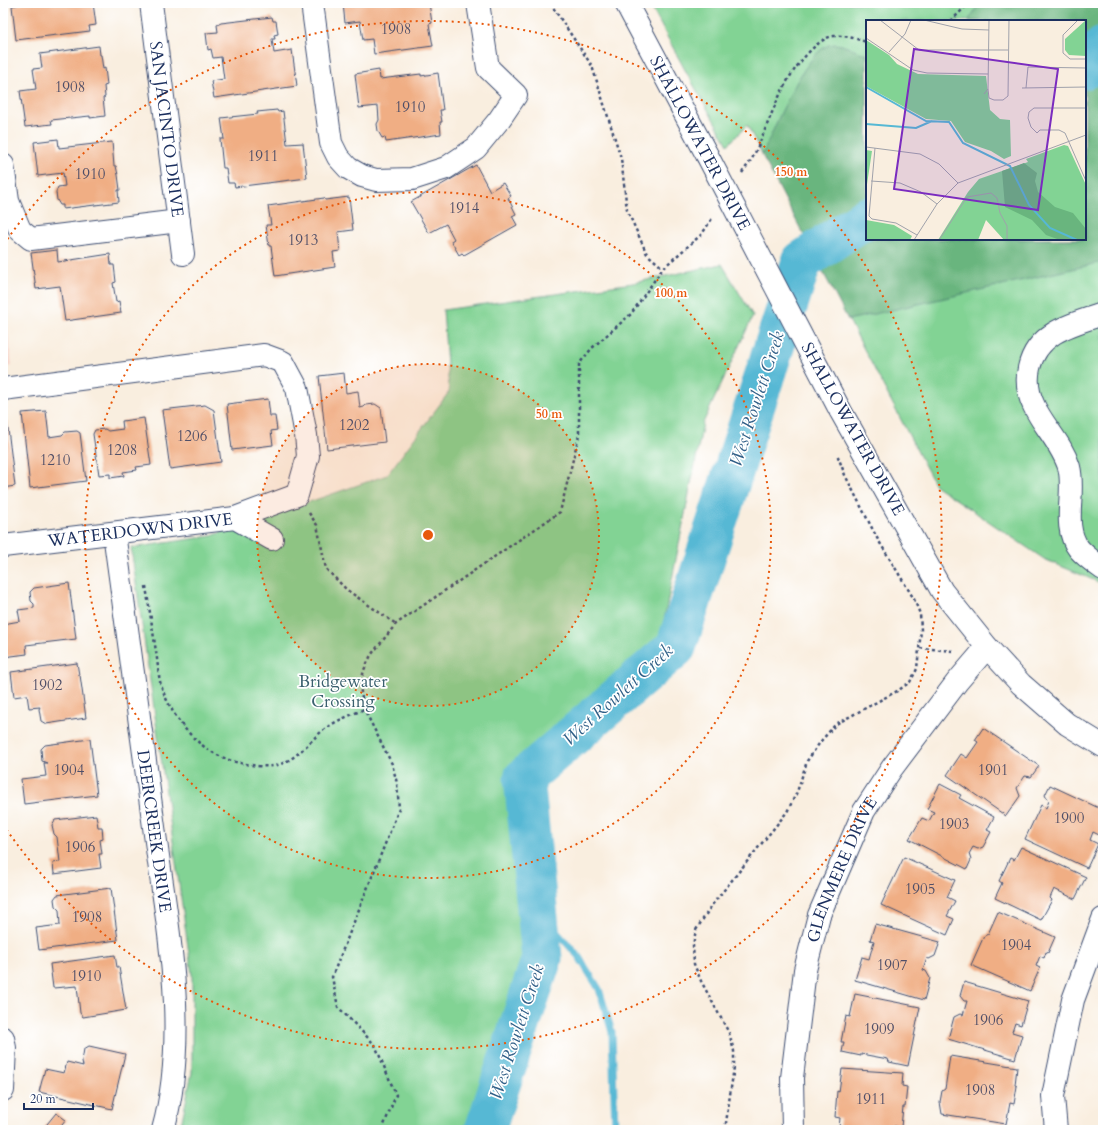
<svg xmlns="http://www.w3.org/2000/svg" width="1106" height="1133" font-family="Cardo,serif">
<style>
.built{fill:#f7d1c8}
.green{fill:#82d394;stroke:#4e8179;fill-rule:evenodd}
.forest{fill:#69b57e;stroke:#42726e}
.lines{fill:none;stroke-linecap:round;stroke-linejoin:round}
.stream{stroke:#56b8d4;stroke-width:7}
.river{stroke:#56b8d4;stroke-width:41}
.building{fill:#f0ae84}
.minor-casing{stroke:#3c4c71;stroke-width:24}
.path{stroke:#3c4c71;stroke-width:2.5;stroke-dasharray:3 3;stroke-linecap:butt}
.minor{stroke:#fff;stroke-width:22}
.minor-bridge-casing{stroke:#3c4c71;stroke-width:24;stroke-linecap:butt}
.minor-bridge{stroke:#fff;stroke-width:22}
.ring{fill:none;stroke:#e8590c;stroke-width:2;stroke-dasharray:2 4}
.labels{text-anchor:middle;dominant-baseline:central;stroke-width:3.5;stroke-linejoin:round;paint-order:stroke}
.number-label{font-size:15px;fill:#504f68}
.street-label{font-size:17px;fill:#1b2f5e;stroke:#fff}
.park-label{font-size:17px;fill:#3a606e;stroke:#fff}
.water-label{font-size:18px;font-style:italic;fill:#305f87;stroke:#fff}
.inset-river{fill:none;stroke:#56b8d4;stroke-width:2}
.inset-road{fill:none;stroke:#a0a2ab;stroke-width:1}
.view{fill:#7b2cbf;fill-opacity:0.15;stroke:#7b2cbf;stroke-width:2}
.inset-edge{fill:none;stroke:#1b2f5e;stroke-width:2}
.centre{fill:#e8590c;stroke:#fff;stroke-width:2}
.ring-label{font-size:12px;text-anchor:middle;font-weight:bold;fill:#e8590c;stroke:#fff;stroke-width:3.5;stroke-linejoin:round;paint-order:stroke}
</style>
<rect width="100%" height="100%" fill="#fff"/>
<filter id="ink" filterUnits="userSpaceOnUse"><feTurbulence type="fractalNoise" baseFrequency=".025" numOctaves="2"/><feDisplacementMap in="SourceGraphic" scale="8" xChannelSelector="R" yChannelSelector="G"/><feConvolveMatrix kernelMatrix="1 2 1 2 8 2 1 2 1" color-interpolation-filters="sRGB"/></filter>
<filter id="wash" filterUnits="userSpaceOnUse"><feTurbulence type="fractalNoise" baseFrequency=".012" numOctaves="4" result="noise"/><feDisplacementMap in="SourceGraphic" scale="16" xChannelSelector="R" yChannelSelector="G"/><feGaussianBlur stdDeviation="0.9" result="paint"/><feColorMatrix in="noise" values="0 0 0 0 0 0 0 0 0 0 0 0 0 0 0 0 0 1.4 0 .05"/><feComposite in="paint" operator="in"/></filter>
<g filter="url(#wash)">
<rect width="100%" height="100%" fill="#f9eedf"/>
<!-- built -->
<path class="built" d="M3 294 12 366 3 367Z"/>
<!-- green -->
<path class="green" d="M649 3H1103V584L1044 559 935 485 747 125 728 145 685 70ZM867 21H1085V239H867Z
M722 264 753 316 703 423 661 635 515 768 532 961 467 1130H180L192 1072V975L131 548 211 536 387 475 449 392 443 310 633 283Z"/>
<!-- forest -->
<path class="forest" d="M980 3H1103V262L848 320 762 155C774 130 803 54 829 45 842 41 854 52 867 54V239H1085V21H968Z"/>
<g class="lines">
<!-- stream -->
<path class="stream" d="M537 910 579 957 599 989 612 1032 615 1130"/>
<!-- river -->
<path class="river" d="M1085 69 1103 47
M485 1130 542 958 524 778 676 647 802 261 867 217"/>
</g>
<g id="blocks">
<!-- building -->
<path class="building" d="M26 3H93L96 25 89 26 90 31 16 40 12 6Z
M343 3H429L432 23 429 24 433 46 374 54 372 39 363 40 360 21 345 23Z
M272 17 273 21H276L278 34 274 35 275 39H272L274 53 292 50 297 86 214 98 211 81 224 79 221 57 213 58 211 49 208 50 206 33 218 32 217 25 221 23Z
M99 46 100 55H101L103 69 105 68 107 85 104 86 105 97 103 98 105 116 90 118V116L51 120 52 124 25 127 20 91 36 89 33 69 42 68 40 54Z
M379 70 380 79 421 74V76L438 73 443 110H440L442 122H440L441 134 386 142 385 137 382 138 378 131 377 124 379 120 378 106 359 108 355 74Z
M277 110 278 112 283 111 287 144 303 143 307 178 235 187 234 183H228L226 168H223L220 139H224L221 118 258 114 257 112Z
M58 139 59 148 112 142 114 166H116L118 175 120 190H118L119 202 63 209V205H60L57 200 56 192 58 187 65 186 63 173 38 176 34 142Z
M476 165 490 191 503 183 511 196 508 198 516 214 512 216 517 225 464 255 462 253 459 255 451 241 454 239 446 224 429 233 411 202Z
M349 197 353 230 338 232 340 251 333 252 335 267 275 276 271 246H269L266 225H271L268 206 324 198 325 200Z
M57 250 58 262 110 254 111 265H114L116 282 113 283 116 302 119 301 121 313 65 321 60 286 36 289 31 253Z
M344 373 346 393 358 391 360 408 364 407 366 405 375 404 381 408 385 442 327 449 319 376Z
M268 399 270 416H275L277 430 271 431 273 445 232 450 227 404Z
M205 405 214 410 221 462 170 469 162 410Z
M46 411 49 437 62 435 65 432 77 431 80 433 86 481 30 488 22 413Z
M144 418 151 465 136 467 137 470 123 472 124 476 110 478V474L99 475 93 434 95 430 105 429 108 431 123 429 122 421Z
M7 421 15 486 3 488V422Z
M69 583 76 639 26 645 27 654 4 657 3 624 20 621 18 610 34 608V604L31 601 30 592 34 588Z
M77 663 79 675H80L86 718 46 724 41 721 39 709 40 707 29 708 27 695 14 697 11 672Z
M983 728 1039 766 1031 777 1025 776 1017 788 1020 796 1006 816 947 775 961 754 967 758 978 742 975 740Z
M90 739 97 795 24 804 21 779 46 776 44 763H47L42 761 41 749 45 745Z
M940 784 961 795 959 798 994 817 987 830 991 832 983 847 978 849 973 847 969 854 971 860 967 869 909 839 922 818 929 821 934 812 927 809Z
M1050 785 1103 810V827L1099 835 1093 832 1090 840 1098 844 1087 868 1025 839 1041 805 1046 808 1049 801 1047 799 1045 795Z
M96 815 98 827H102L103 839 100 840 102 854H99L101 868 54 874 53 863 60 862 57 837 54 834 52 825 55 820Z
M1021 847 1086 877 1075 899 1054 889 1050 898 1052 900 1041 920 995 898 1002 883 999 881 1010 858 1014 860Z
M904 857 955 880 947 897 955 901 947 916 954 919 947 935 881 905Z
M111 888 118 940 39 950 36 928 60 925 59 910 55 906 54 899 57 895Z
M998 912 1055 937 1048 953 1046 952 1044 958 1040 956 1036 966 1040 968 1030 991 971 965 984 936 988 934Z
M875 924 940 942 935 956 929 959 927 958 923 970 926 971 930 978 924 1000 855 980 862 957 869 959 874 941 870 940Z
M115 955 117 967H119L126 1010 83 1017 80 1013 77 986 53 988 50 964Z
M964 982 1028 1001 1021 1025 1015 1023 1012 1032 1022 1035 1015 1059 948 1039 954 1017 960 1014 963 1015 967 1001H964L960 996Z
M855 994 920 1007 908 1066 889 1062 888 1059 861 1054V1056L842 1052 844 1042H841L846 1016 850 1017Z
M89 1046 125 1054 112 1109 39 1092 45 1069 64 1073 67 1062 83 1066 82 1061 84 1049Z
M950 1056 1017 1067 1015 1085 1017 1086 1014 1104 1010 1103 1006 1124 942 1114 940 1102 942 1091 945 1089Z
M842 1069 903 1073 902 1086 907 1087 905 1107H903L901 1127 894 1126 893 1130H858L839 1128 840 1118 835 1117 837 1091 839 1092Z
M56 1113 66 1120 58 1130H45L43 1129Z"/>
</g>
</g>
<g filter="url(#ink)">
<use href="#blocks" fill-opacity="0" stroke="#3c4c71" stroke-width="1"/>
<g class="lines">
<!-- minor casing -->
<g class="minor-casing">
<g id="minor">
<path id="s1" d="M151 3 183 254"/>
<path d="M312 3 331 143 338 157 348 168 362 176 376 180 412 179 446 168 476 148 499 120 516 95 488 68 478 3"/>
<path d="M626 3 707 155"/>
<path d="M3 165 8 201 20 230 31 239 179 221"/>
<path d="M1103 314C1072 324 1037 332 1029 368 1026 382 1028 394 1034 406 1044 427 1062 444 1069 467 1076 493 1061 526 1079 549 1086 557 1095 563 1103 569"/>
<path d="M3 389 264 355 283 362 297 388 306 435 308 456 297 495 235 518"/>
<path d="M840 410 942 591 987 647 1021 684 1067 724 1103 746"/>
<path id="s2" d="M114 533C127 631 140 729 154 827 167 926 190 1031 163 1130"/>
<path id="s3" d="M3 546 235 518 272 539"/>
<path d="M3 1038 5 1048 3 1090"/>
<path id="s4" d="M793 1130 792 1078 805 970 819 915 864 811 892 768 957 682 987 647"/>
<path d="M1056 1130 1053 1096 1073 1000 1103 919"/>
</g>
</g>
<!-- path -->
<path class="path" d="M550 3 592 66 621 158 627 210 647 254 663 268
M951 21 969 3
M742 173C746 167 751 161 754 155 772 117 780 81 811 50 817 44 825 37 834 36 846 35 856 39 867 42
M309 513 317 525 326 569 347 590 396 624
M146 586C149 608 153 630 156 652 158 663 158 675 161 685 172 720 200 753 236 762 250 765 267 769 281 764 299 757 311 739 326 728 337 720 352 715 364 709
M920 648 953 651
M382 1130 396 1095 375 1045 338 1007 332 977 399 809 397 783 392 764 364 709 360 687 364 670 371 655 396 624 560 512 579 435V364L592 348 631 314 663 268 702 234 713 217
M725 1130 734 1067V1051L729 1033 701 981 694 964 693 945 696 930 712 905 787 812 797 792 807 761 821 741 836 724 899 690 910 682 917 669 921 630 920 614 914 599 877 538 845 475 837 454"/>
<!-- minor -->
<use href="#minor" class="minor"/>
<!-- minor-bridge casing -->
<g class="minor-bridge-casing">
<path id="minor-bridge" d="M707 155 840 410"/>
</g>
<!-- minor-bridge -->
<use href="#minor-bridge" class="minor-bridge"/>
</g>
</g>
<!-- distance rings -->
<circle cx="428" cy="535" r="171" fill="#e8590c" fill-opacity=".12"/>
<g class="ring">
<circle cx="428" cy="535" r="171"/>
<circle cx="428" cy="535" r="343"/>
<path d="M4 244A514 514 0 1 1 4 826"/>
</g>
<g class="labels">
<!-- number labels -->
<g class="number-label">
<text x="396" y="29">1908</text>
<text x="70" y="87">1908</text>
<text x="410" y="107">1910</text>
<text x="263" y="156">1911</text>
<text x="90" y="174">1910</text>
<text x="464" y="208">1914</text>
<text x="303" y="240">1913</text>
<text x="354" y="425">1202</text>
<text x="192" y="436">1206</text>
<text x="122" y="450">1208</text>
<text x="55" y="460">1210</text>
<text x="47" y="685">1902</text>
<text x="69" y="770">1904</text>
<text x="993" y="770">1901</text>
<text x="1069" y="818">1900</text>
<text x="954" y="824">1903</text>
<text x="80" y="847">1906</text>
<text x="920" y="889">1905</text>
<text x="87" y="917">1908</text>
<text x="1016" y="945">1904</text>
<text x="892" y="965">1907</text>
<text x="86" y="976">1910</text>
<text x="988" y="1020">1906</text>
<text x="879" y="1029">1909</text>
<text x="980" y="1090">1908</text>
<text x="871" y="1099">1911</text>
</g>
<!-- street labels -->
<g class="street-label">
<text stroke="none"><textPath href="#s1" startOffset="127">SAN JACINTO DRIVE</textPath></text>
<text transform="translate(700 143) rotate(62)">SHALLOWATER DRIVE</text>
<text transform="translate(853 429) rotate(61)">SHALLOWATER DRIVE</text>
<text stroke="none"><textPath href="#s3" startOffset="138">WATERDOWN DRIVE</textPath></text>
<text stroke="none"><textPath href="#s2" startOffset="301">DEERCREEK DRIVE</textPath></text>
<text stroke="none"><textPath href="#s4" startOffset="268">GLENMERE DRIVE</textPath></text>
</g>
<!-- park labels -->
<g class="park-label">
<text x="343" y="681">Bridgewater<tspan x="343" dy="20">Crossing</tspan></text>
</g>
<!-- water labels -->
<g class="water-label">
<text transform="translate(757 399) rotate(-72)">West Rowlett Creek</text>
<text transform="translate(618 695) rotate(-42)">West Rowlett Creek</text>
<text transform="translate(517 1032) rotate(-72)">West Rowlett Creek</text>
</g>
</g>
<!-- overview -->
<g transform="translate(866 20)">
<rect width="220" height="220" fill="#f9eedf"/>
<path d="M220 0V36L203 35 199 30V19ZM0 20 23 35 31 44 52 54 120 56 124 90 134 99 144 100 145 136 138 139 125 131 99 122 85 101 60 99 0 66ZM198 125 202 126 220 165V220H138L120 200 112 220H72L102 172 113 159 162 142 160 139ZM0 130 6 131 0 171ZM0 200 28 205 46 216 44 220H0Z" fill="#82d394"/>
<path d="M158 143 171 153 169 161 172 172 189 187 207 193 220 209V220H194L180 215 166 200 139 187 136 151Z" fill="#69b57e"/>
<path class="inset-river" d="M0 67 60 101 83 102 97 123 144 146 163 185 184 208 211 220M0 104 50 108 66 101"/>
<path class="inset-road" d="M14 0 53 30H142M58 0 96 9 123 10M212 0 197 15V33L204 39H220M0 18 47 50 61 53 122 54M23 32 39 14 45 0M156 68 220 67M160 68 162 47 220 48M122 69 123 78 128 80H137L142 76 143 0M118 74 122 69 123 0M220 88H168L163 92 162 98 165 107 171 113 174 110H193L199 113 220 161M0 127 54 134 73 144 92 163M9 128 3 196 6 199 30 203 51 215M5 161 34 163 55 172 71 184M48 220 71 184 92 163 220 115M73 220 101 177 125 173 131 178 134 193 141 206V220"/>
<path class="view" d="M48 29 192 49 172 190 28 169Z"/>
<rect width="220" height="220" class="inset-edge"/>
</g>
<circle cx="428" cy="535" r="6" class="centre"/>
<g class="ring-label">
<text x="791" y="176">150 m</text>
<text x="671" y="297">100 m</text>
<text x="549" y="418">50 m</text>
</g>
<!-- margin -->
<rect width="1106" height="1133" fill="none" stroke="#fff" stroke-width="16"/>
<!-- scale -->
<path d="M24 1103v6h69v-6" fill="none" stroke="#1b2f5e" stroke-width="2"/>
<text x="30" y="1103" font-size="12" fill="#1b2f5e" stroke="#ffffff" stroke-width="3" paint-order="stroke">20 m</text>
</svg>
